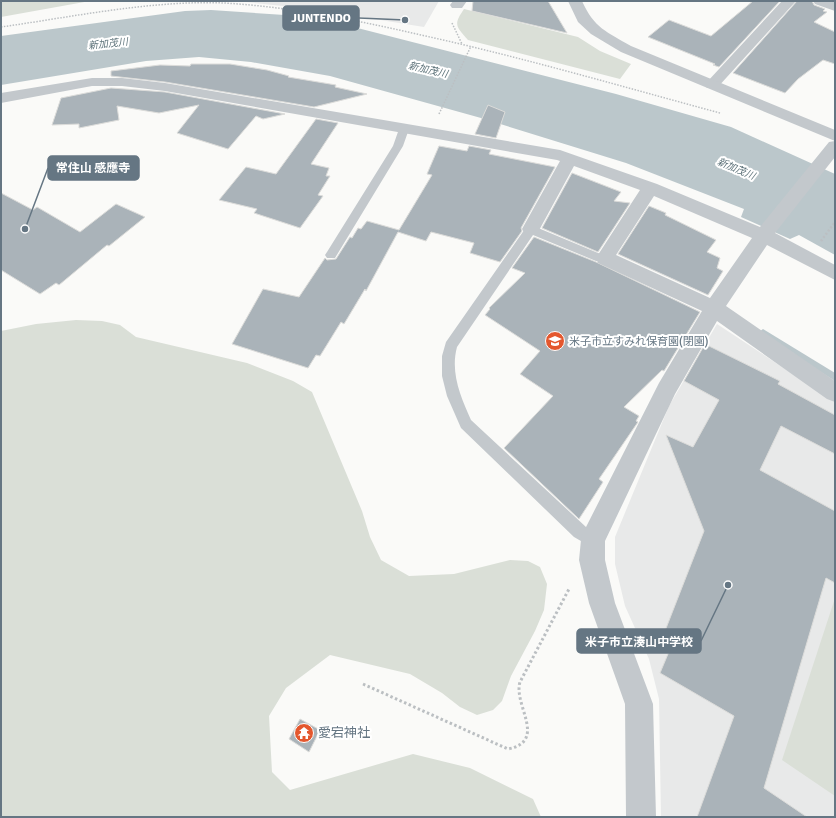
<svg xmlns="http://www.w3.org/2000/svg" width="836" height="818" font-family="Signika,'Noto Sans JP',sans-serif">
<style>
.built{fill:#e8e9e9}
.green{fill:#dadfd7}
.water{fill:#bbc7cb}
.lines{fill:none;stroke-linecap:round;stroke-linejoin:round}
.stream{fill:#bbc7cb;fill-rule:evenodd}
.building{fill:#aab3b9;stroke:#dcdcda}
.path-far2{stroke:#bbbfc2;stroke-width:1.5;stroke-dasharray:1.5 1.5;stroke-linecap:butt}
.path-far1{stroke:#bbbfc2;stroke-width:2.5;stroke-dasharray:2 2;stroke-linecap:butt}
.path{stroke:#bbbfc2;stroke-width:3;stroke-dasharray:2.5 2.5;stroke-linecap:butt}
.service{fill:#c3c8cc;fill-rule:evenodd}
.minor{fill:#c3c8cc;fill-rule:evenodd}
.tertiary{fill:#c3c8cc;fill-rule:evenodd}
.labels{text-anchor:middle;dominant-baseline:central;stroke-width:4;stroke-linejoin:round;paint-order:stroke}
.far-water-label{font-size:10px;font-style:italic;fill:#60757c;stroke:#fff}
.poi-label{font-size:11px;fill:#657683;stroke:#fff;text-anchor:start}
.near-poi-label{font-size:13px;fill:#657683;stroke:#fff;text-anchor:start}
.leader{fill:none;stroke:#657683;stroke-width:1.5}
.callout-dot{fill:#657683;stroke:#fff;stroke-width:1.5}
.callout{fill:#657683;stroke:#657683;stroke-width:1.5}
.callout-label{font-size:12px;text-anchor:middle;font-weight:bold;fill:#fff}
</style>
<rect width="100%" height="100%" fill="#fafaf8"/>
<!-- built -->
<path class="built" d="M236 1H439L424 27 312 9Z
M717 324 835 402V817H661L659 699 649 659 625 606 615 564V537L669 406Z"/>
<!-- green -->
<path class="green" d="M1 1H90L1 17Z
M464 9 578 37 600 51 631 64 620 79 468 40C456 26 453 25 464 9Z
M76 320 102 321 120 325 136 337 247 363 293 381 312 392 362 511 370 537 381 560 409 576 454 574 510 560 528 561 540 567 547 584 544 610 535 631 511 676 502 701 493 710 477 715 460 707 442 693 410 674 330 655 286 688 269 716 272 772 290 790 413 754 470 768 533 799 541 817H1V331L36 324Z
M835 598V796L782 760Z"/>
<!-- water -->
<path class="water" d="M211 10 300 16 334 22 616 94 731 127 835 174V255L799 235 790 239 741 217 744 209 626 163 481 118 330 76 251 62 199 57 146 61 1 85V36L185 11Z"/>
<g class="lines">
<!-- stream -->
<path class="stream" d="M763 329 835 373V381L760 334 759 332Z"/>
</g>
<!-- building -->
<path class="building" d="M473 1H548L567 33 472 11Z
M753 1H780L719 67 713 65 715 64 648 37 669 20 711 36Z
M797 1H812L814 5 825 9 823 11 827 12 814 22 835 32V64L823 60 798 79 785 93 733 73Z
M191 64H230L267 70 289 76 288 77 336 85 335 87 367 94 314 107 165 82 111 76V71L160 65 190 66Z
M111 88 165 92 285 114 263 119 256 116 228 149 177 133 199 105 159 113 117 106 119 120 79 128V124L52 125 61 98Z
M488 105 505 112 496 138 475 134Z
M316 119 338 123 311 164 329 168 326 176H330L318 195 323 196 300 228 254 213 257 209 219 200 246 167 276 174Z
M439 146 467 151 469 146 491 150 489 154 555 167 521 228 522 231 500 262 470 253 474 243 431 232 426 241 398 232 366 291 365 289 344 324 341 322 320 356 316 355 308 368 232 344 263 289 299 297 325 258 327 260 336 259 350 237 352 238 358 228 361 229 367 221 399 230 432 175 427 174Z
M572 173 621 192 614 201 630 203 598 252 542 228Z
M1 193 33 210 37 207 80 232 116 204 145 217 109 246 107 245 59 285 56 283 40 294 1 270Z
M649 206 666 213 665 215 716 240 707 252 720 258 717 268 723 271 708 295 618 254Z
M534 237 596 262 700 312 664 371 662 370 624 407 639 416 636 421 638 422 599 479 603 482 579 519 504 448 553 396 520 374 540 351 485 315 490 309 489 308 525 273 512 268Z
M705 344 780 381 778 384 835 415V454L781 426 760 470 835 511V583L826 578 764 788 807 817H697L734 716 660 673 673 642 663 636 704 531 666 435 693 447 719 400 684 381Z
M300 719 320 730 309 752 289 739Z"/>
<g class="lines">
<!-- path-far2 -->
<path class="path-far2" d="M452 23 462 44
M1 27C72 17 152 0 224 3 291 7 356 20 421 35 521 57 620 86 720 113
M439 114 471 46"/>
<!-- path-far1 -->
<path class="path-far1" d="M821 241 835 222"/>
<!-- path -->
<path class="path" d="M363 684 508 749C548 741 513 705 520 682L569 589"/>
<!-- service -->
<path class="service" d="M404 126 409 129 403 146 335 258H327L325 255 327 252 393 146 399 129Z
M531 225 598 253 609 255 611 258 609 261H596L533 235 457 347C450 373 461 397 471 420L586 527 599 535 601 540 599 545 593 548 574 537 461 428 447 396 442 376V356L446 342 527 226Z"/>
<!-- minor -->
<path class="minor" d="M453 1H467L462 8H452L450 5Z
M782 1H796L717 88H707L705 85 707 82Z
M813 1 835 2V11L815 4Z
M92 78H122L165 83 560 150 657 184 760 227 829 142 835 141V157L775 233 835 265V280L767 245 726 306 835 381V402L827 399 717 321 675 394 605 541V560L615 603 653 704 656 817H626L625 704 589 603 579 560 581 540 584 531 659 383 702 311 598 263 596 258 640 190 574 166 537 234 531 235 525 234 522 229 560 161 557 160 165 91 122 86H92L1 103V93ZM654 196 752 238 710 298 616 255Z"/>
<!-- tertiary -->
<path class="tertiary" d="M568 1H582C594 28 607 32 631 46L835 130V141L621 52 591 34 578 22Z"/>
</g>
<!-- icons -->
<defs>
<g id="school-disc" transform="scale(1)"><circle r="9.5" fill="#e4572e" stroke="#fff"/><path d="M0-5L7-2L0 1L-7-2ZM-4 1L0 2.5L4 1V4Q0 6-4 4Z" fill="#fff"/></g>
<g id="temple-disc" transform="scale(1)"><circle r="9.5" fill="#e4572e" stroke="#fff"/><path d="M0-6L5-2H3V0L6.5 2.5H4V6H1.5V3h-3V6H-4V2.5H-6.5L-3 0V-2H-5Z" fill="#fff"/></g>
</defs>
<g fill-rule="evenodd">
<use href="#school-disc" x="555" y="341"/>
<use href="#temple-disc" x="304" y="733"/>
</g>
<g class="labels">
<!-- far-water labels -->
<g class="far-water-label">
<text transform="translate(108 44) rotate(-6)">新加茂川</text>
<text transform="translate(428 70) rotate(13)">新加茂川</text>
<text transform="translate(736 169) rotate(23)">新加茂川</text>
</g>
<!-- poi labels -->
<g class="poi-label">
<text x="569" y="341">米子市立すみれ保育園(閉園)</text>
</g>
<!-- near-poi labels -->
<g class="near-poi-label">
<text x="318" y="733">愛宕神社</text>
</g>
</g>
<!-- callouts -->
<path class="leader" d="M405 20L359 18M25 229L48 168M728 585L701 641"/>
<g class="callout-dot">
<circle cx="405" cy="20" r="4"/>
<circle cx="25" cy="229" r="4"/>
<circle cx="728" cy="585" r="4"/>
</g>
<g class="callout">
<rect x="283" y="6" width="76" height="24" rx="4"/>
<rect x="48" y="156" width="91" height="24" rx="4"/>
<rect x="577" y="629" width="124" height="24" rx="4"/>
</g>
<g class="callout-label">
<text x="321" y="22">JUNTENDO</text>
<text x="93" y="172">常住山 感應寺</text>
<text x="639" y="646">米子市立湊山中学校</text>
</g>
<!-- border -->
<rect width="836" height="818" fill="none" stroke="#657683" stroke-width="4"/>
</svg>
